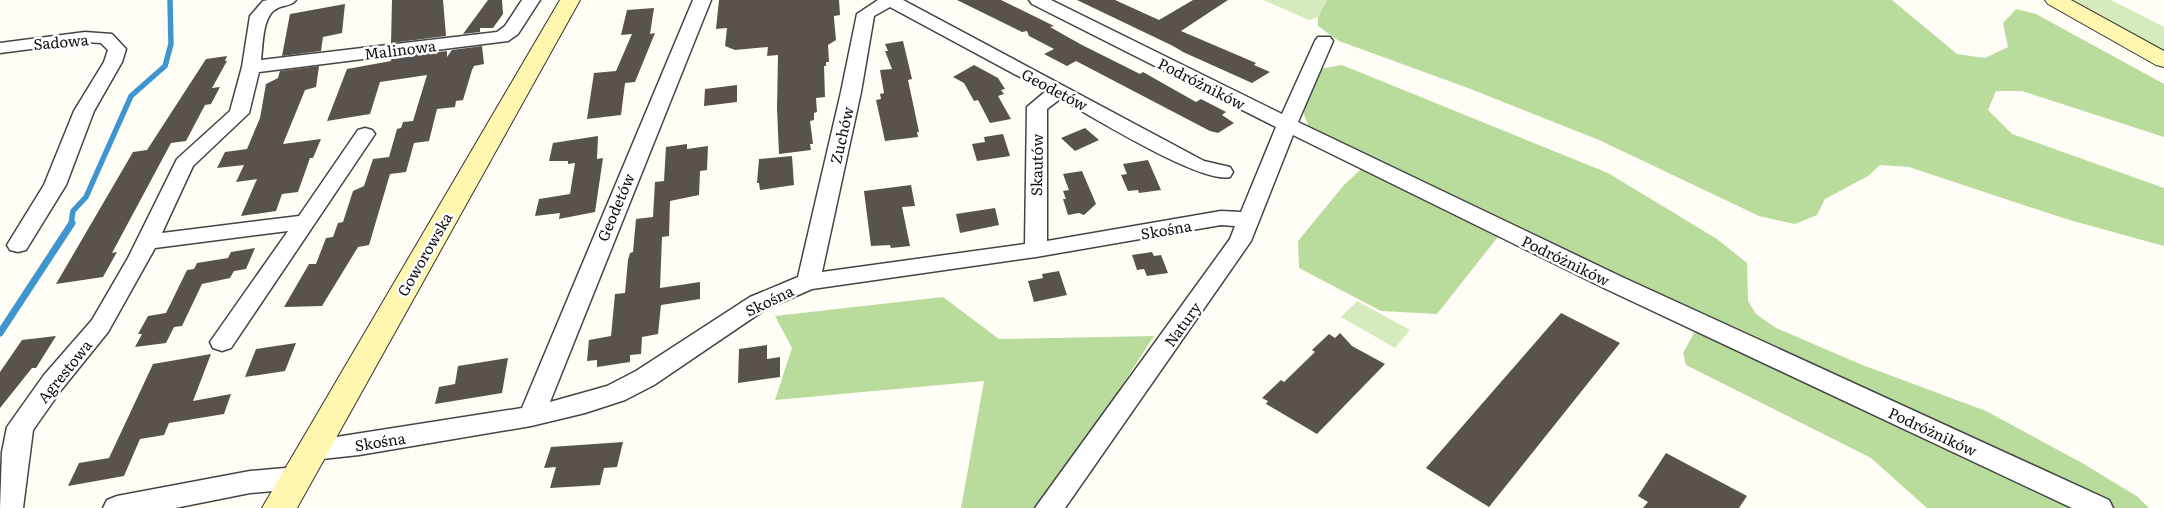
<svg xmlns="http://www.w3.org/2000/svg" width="2164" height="508" font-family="Literata,serif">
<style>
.green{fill:#d5ebbd}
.forest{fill:#b9dc9c}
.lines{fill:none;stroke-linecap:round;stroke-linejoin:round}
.stream-far1{stroke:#3f96cf;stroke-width:5.5}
.stream{stroke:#3f96cf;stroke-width:7}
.building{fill:#5a524d}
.street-casing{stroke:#444;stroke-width:3}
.secondary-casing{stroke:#333;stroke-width:2}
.street{fill:#fff;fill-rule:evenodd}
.secondary{fill:#fff6b0;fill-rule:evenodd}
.labels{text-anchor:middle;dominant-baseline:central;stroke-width:5;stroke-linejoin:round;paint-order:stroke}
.street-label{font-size:15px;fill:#111;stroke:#fff}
</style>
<rect width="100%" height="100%" fill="#fffdf5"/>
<!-- green -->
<path class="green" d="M1263 0H1327L1318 17 1309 20Z
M2064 0H2111L2164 27V50Z
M1357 301 1410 330 1395 348 1341 317Z"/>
<!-- forest -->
<path class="forest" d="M1327 0H1892L1957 54 1985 58 2008 47 2003 23 2016 9 2036 14 2164 84V137L2022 91H1996L1988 110 2012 134 2164 188V246L2066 219 1909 167 1880 165 1868 176 1825 199 1817 215 1795 224 1759 216 1599 140 1468 88 1339 41 1318 26V17Z
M1342 65 1608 173 1717 239 1747 263 1748 301 1756 314 1776 328 1860 364 1986 411 2084 464 2138 497 2149 508H1927L1871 458 1686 365 1683 353 1698 326 1687 308 1525 230 1501 233 1437 314 1381 311 1299 268 1298 241 1344 185 1361 169V153L1309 127 1303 112 1319 69Z
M943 297 999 339 1154 336 1073 461 1036 508H961L984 381 775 400 792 348 775 316Z"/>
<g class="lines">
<!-- stream-far1 -->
<path class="stream-far1" d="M71 224 73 211 86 197 131 96 165 66 171 44 170 0"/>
<!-- stream -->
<path class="stream" d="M0 333 72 223"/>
</g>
<!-- building -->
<path class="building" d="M392 0H443L446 36 391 43Z
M488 0H502L503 14 493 28H480V32L463 34Z
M719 0H839L840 15 834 16V19L836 40 828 45 829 62H826V66H824L825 97 816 98 817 112 814 113V120L810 121 813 144H810L811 150 779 154 777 109 778 55 767 56 768 47 735 50 725 46 727 28 716 29Z
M957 0H1001L1054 26 1050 27 1082 45 1140 74 1143 72 1196 102 1201 99 1226 112 1222 115 1234 123 1218 133 1210 131 1076 61 1067 66 1044 54 1054 49 1029 36 1027 31 1022 32Z
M1077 0H1115L1159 20 1193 0H1228L1181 31 1256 63 1254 65 1270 72 1252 83 1183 52 1173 46Z
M345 4 342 33 323 37 321 51 282 56 290 14Z
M654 8 650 34 655 33 635 82 625 83 621 115 587 119 594 73 616 71 632 34 621 35 627 10Z
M903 41 912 79 908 80 919 132H917L918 137 885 141 876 100 881 99 880 94 884 93 880 70 892 69 885 51H888L885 44Z
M482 46 484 64 474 66 472 70 463 100 456 101 455 107 437 109 429 141 414 143 406 172 390 174 369 245 358 247 322 306 284 307 309 264H316L326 238 333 237 338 223 343 222 353 191 364 186 373 159 389 157 397 129 401 128 403 122 413 121 427 75 380 82 370 114 327 121 347 69 391 61V57L447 51V57L452 50Z
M227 56 225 61H227L212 88 220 87 211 104 205 105 186 141 171 143 112 253 117 252 103 277 56 284 133 152 147 150 206 59Z
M974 65 998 78 1005 89 1001 90 1004 94 998 96 1011 119 990 123 978 100 974 101 964 83 953 77Z
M319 66 316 87 305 90 283 144 321 139 313 158H310L298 192 282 194 276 211 241 216 257 179 236 182 244 165 217 168 225 152 247 149 260 118 266 84 278 78 280 71Z
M737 85V102L704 106 705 89Z
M1085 128 1099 140 1075 151 1061 138Z
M1003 134 1010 156 977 161 972 144 985 142 984 137Z
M598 136 597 159 603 158 595 212 559 219 560 213 535 216 539 199 570 194 575 163 568 164V161H549L553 143Z
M687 144V149L708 146 707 170 700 171 699 195 670 201 669 236 662 237 660 288 700 282V299L661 305 658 334 642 337 641 354 630 355V362L597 367V360L587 361 589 340 611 336 615 294 625 293 628 260 630 253 633 252 636 219 653 217 655 182 664 181 666 147Z
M792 156 794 185 760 190 759 183H757L759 159Z
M1148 160 1161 190 1139 193 1138 190 1128 191 1121 175 1127 174 1123 164Z
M1082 171 1096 204 1084 215 1079 213 1068 215 1063 199H1066L1063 191 1069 190 1063 174Z
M911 185 915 206 902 207 910 246 891 248 890 245 871 246 864 191Z
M995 208 999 225 960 233 956 214Z
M255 248 246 269 234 271 230 278 202 284 182 326 174 327 166 343 135 347 142 334H138L148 316 166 313 187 270 194 269 197 263 228 258 231 252Z
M1152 252 1154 256 1161 255 1168 273 1147 276 1144 269 1137 270 1132 255Z
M1059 271 1067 295 1034 302 1028 281 1043 278 1042 274Z
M1561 313 1620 343 1489 507 1426 468Z
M1340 333 1352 346 1385 364 1317 434 1266 404 1268 401 1262 398 1281 380 1284 382 1315 352 1312 350 1329 334 1335 338Z
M56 336 36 368H32L0 408V372L22 340Z
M296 343 285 371 245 377 256 349Z
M767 345V359L780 357V377L738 383 739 349Z
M211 354 193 401 231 394 224 414 169 423 164 435 140 439 124 476 68 486 79 463 109 458 153 364Z
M508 358 502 393 435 404 439 387 455 384 458 366Z
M623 442 617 467 604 468 600 485 550 488 556 467 544 468 551 447Z
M1666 453 1747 496 1739 508H1643L1648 502 1638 496Z"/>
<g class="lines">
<!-- street casing -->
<g class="street-casing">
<path id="street" d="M268 0H296C291 6 284 5 278 8 262 14 263 46 261 60L497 32 505 26 522 0H540L518 34 508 41 259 72 249 113 193 166 162 233 299 216 358 130 365 128 372 130 375 134 231 348 222 351 213 348 210 342 288 231 155 248 108 332 62 389 33 430 23 508H0L2 452 7 427 44 375 92 320 128 258 177 159 230 111 242 67 250 16 263 1Z
M693 0H711L550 402 607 386 636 371 750 297 798 277 841 92 857 14 878 0H903L1204 161 1230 167 1233 172 1230 177C1200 184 1092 116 1060 99L1047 109V241L1221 211 1241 212 1276 127 1032 4 1029 0H1051L1282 114 1315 41 1318 37H1330L1333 41 1298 122 1622 277 2109 500 2113 508H2072L1606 289 1293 135 1251 241 1065 508H1035L1230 239 1235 226 1221 225 1036 257 812 289 766 309 654 385 625 400 585 413 531 426 359 455 313 460 304 456 300 449 304 442 522 408ZM890 7 1046 91 1027 107 1025 244 822 272 861 92 874 16Z
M85 32 112 34 126 49 122 62 94 111 66 185 26 250 18 252 10 250 7 245 44 185 74 111 104 62 108 50 101 43 85 42 0 53V43Z
M296 467 306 470 310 478 306 486 296 489 250 493 175 508H103L107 500 117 496 250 471Z"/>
</g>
<!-- secondary casing -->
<g class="secondary-casing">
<path id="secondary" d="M560 0H580L297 508H262Z
M2045 0H2071L2164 51V67L2156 65 2048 4Z"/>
</g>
<!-- street -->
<use href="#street" class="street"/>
<!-- secondary -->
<use href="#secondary" class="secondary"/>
</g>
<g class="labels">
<!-- street labels -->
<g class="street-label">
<text transform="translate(61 41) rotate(-5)">Sadowa</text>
<text transform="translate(400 49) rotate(-7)">Malinowa</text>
<text transform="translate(1202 83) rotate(27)">Podróżników</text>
<text transform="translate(1055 89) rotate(28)">Geodetów</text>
<text transform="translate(841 135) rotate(-77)">Zuchów</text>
<text transform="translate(1036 165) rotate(-89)">Skautów</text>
<text transform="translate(615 207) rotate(-67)">Geodetów</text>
<text transform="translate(1166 229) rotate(-10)">Skośna</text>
<text transform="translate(424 254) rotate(-60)">Goworowska</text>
<text transform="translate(1566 260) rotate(26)">Podróżników</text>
<text transform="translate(769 300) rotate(-26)">Skośna</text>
<text transform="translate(1182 324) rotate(-54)">Natury</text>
<text transform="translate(64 371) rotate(-51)">Agrestowa</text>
<text transform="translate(1933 431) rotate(25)">Podróżników</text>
<text transform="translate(380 441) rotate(-9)">Skośna</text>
</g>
</g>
</svg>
